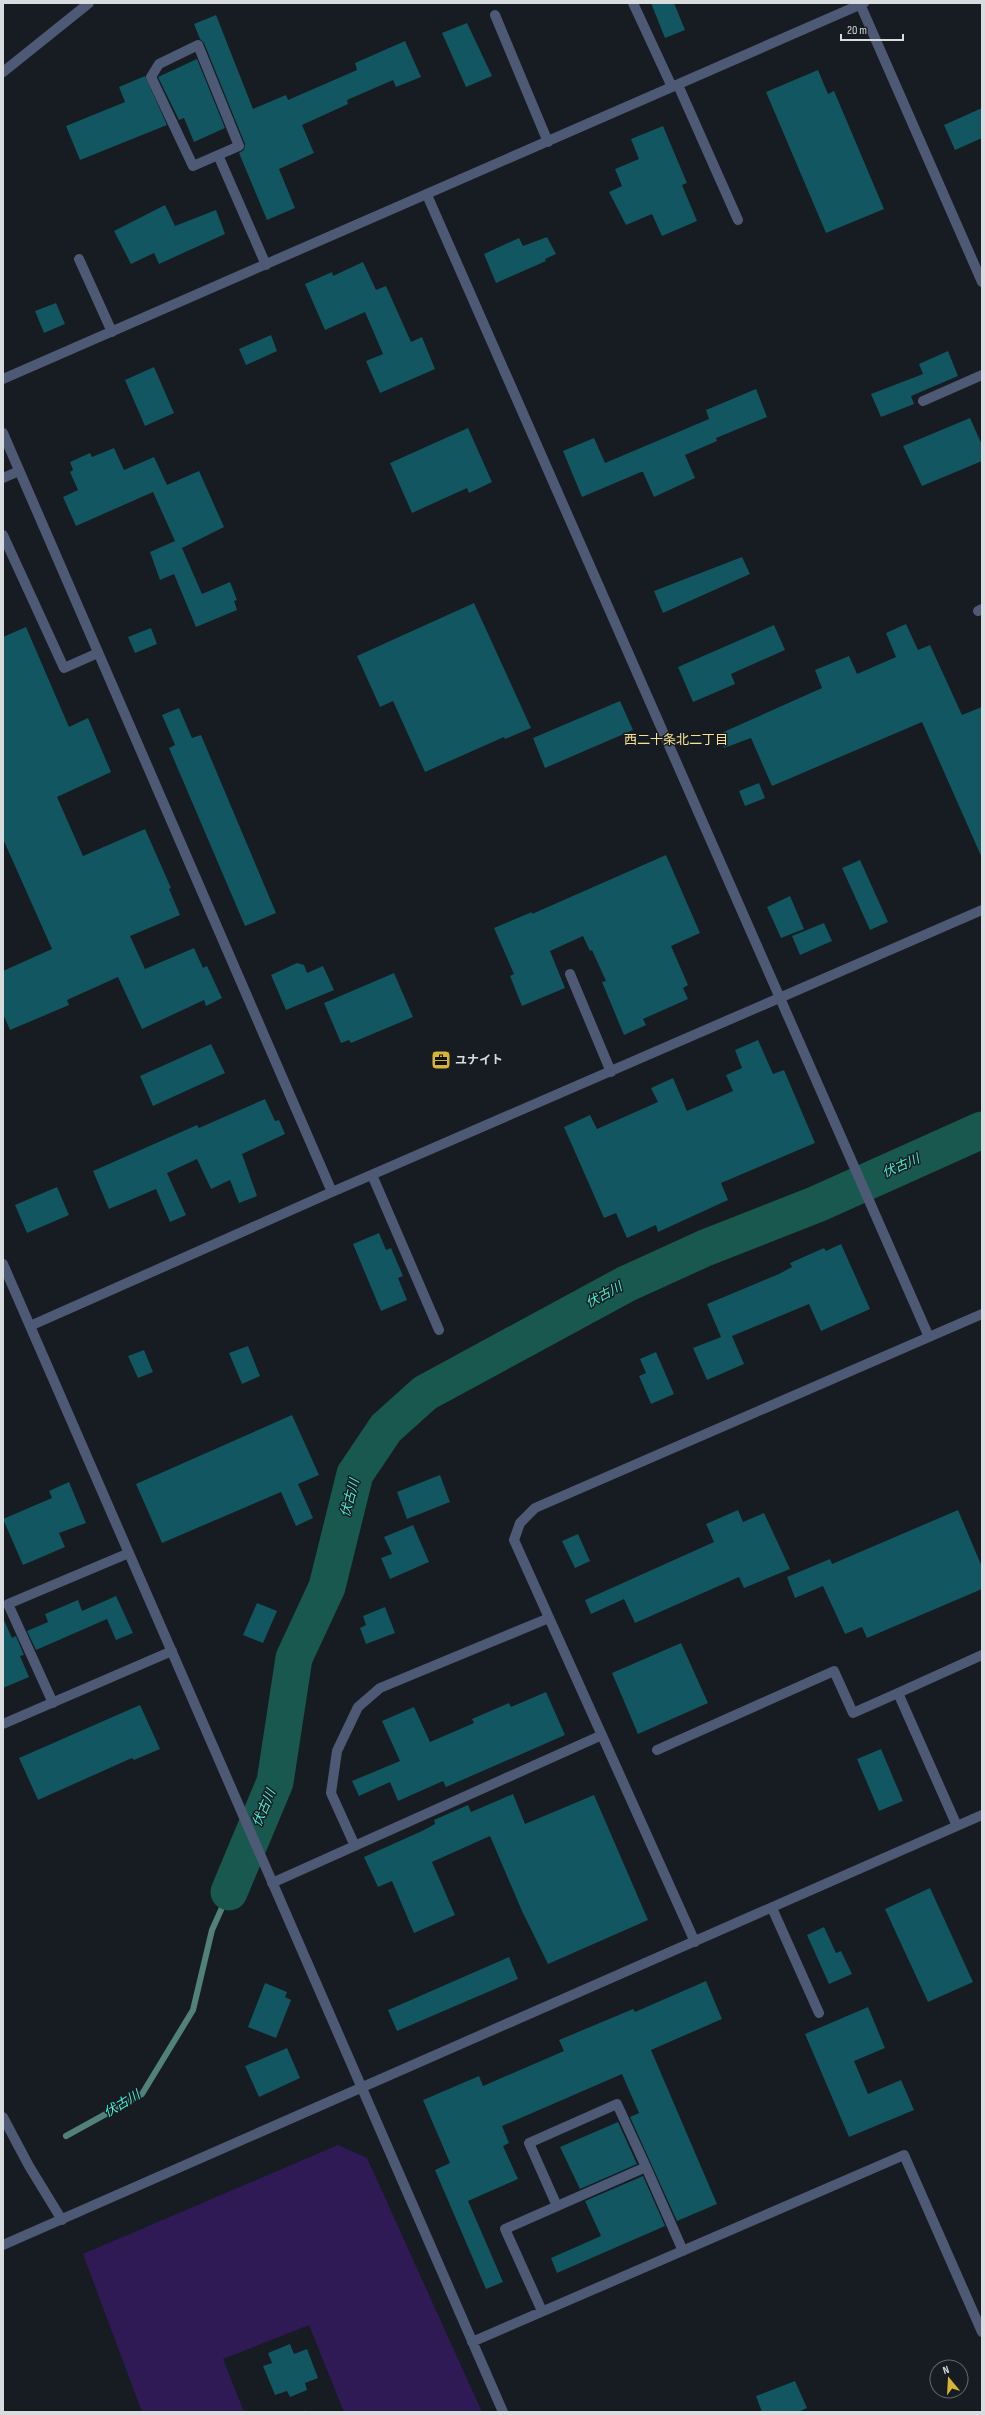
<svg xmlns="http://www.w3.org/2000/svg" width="985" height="2415" font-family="'Sofia Sans Condensed','Noto Sans JP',sans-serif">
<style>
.green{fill:#301a56}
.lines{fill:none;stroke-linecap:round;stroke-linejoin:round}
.stream{stroke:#52807a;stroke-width:6}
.river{stroke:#18584e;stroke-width:37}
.building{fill:#115660}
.path{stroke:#53585c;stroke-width:2.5;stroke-dasharray:2 3;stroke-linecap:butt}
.minor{stroke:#4e5976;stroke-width:10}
.labels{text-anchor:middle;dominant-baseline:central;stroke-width:3;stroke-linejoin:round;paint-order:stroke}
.poi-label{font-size:12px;font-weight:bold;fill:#d8dcdf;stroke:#161c21;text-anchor:start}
.neighbourhood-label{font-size:13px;fill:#f9e194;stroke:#161c21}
.water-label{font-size:13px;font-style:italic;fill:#47efd5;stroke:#161c21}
</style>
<rect width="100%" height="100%" fill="#161c21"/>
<!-- green -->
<path class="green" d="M338 2145 367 2158 482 2412H344L309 2325 223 2359 244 2412H142L83 2254Z"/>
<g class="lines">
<!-- stream -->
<path class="stream" d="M66 2136 142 2094 193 2010 212 1930 229 1892"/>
<!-- river -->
<path class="river" d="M229 1892 275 1782 294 1658 327 1587 355 1474 386 1428 425 1393 626 1284 705 1248 817 1204 982 1130"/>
</g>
<!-- building -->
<path class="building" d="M651 3H674L685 30 665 38Z
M216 15 253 109 286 95 288 100 357 70 355 63 405 41 421 77 396 87 393 80 347 100 348 104 302 125 314 153 279 169 295 208 267 220 239 153 244 150 245 144 204 43 200 39 194 24Z
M467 23 492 76 466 87 442 33Z
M197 59 225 128 194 142 184 118 179 120 158 77Z
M818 70 828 94 834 91 884 209 826 233 766 92Z
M145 76 167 125 80 160 66 126 125 102 119 87Z
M982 108V138L955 150 944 125Z
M663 126 687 183 682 185 697 221 662 236 652 214 626 225 609 192 622 186 615 169 639 159 631 139Z
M165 205 175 226 216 210 225 234 159 264 154 253 131 264 114 231Z
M547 237 556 254 545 259 546 261 496 283 484 254 519 238 523 246Z
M363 262 376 290 386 286 411 342 422 337 435 369 380 393 366 361 383 354 365 312 325 330 305 284 332 272 333 276Z
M56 303 65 324 44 333 35 311Z
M271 335 277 351 246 365 239 349Z
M948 351 958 376 911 396 914 404 881 417 871 394 923 374 919 364Z
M154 367 174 413 145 426 125 380Z
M756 389 767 417 716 438 717 441 685 455 695 478 654 497 643 472H641L582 497 563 451 594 438 605 463 709 419 706 410Z
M970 418 982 445V461L922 486 903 446Z
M468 428 492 482 469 493 467 488 412 513 390 463Z
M114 448 124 470 154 457 167 485 199 471 224 527 182 548 202 594 230 582 237 600 234 601 237 610 196 627 174 574 160 580 150 552 175 541 153 492 76 526 63 497 78 490 70 472 73 470 70 462 90 453 92 457Z
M742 557 750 574 663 613 654 591Z
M474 603 531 728 505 739 504 737 425 772 393 701 380 707 357 656Z
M906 624 918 650 930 645 962 715 982 707V858L922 722 772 786 751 738 724 748 719 734 822 688 815 670 849 656 857 674 896 657 886 633Z
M774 625 785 650 731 674 735 684 693 702 678 667Z
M26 627 69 727 88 718 111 772 57 797 83 856 145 829 171 888 169 889 180 915 130 936 145 969 194 948 203 968 207 966 222 998 206 1006 204 1000 142 1029 118 977 67 1000 69 1005 10 1030 3 1014V971L52 949 3 839V637Z
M151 628 157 644 135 653 128 637Z
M620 701 633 730 545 768 533 738Z
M179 708 192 738 201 735 276 913 245 926 169 748 175 745 162 715Z
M759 783 765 798 745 806 739 791Z
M666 855 700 933 671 946 688 985 683 988 688 999 643 1019 646 1025 624 1035 602 982 606 981 592 950 590 951 583 936 550 951 565 988 522 1006 510 976 514 974 494 928 532 912V914Z
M860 860 888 922 870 930 842 868Z
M790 896 804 929 781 938 767 907Z
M824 923 832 941 800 955 792 936Z
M297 963 304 965 307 973 323 966 334 990 286 1010 271 975Z
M394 973 413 1017 351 1043 349 1040 341 1043 324 1003Z
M758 1040 773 1074 784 1070 815 1143 721 1183 728 1200 658 1232 656 1225 627 1238 616 1213 604 1218 564 1127 590 1115 597 1129 658 1102 651 1088 673 1078 687 1111 733 1091 726 1075 742 1068 735 1050Z
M211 1044 225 1073 153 1106 140 1076Z
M265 1099 275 1121 279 1120 285 1134 242 1154 257 1196 239 1203 230 1180 211 1189 197 1159 167 1173 186 1215 170 1222 156 1189 109 1209 93 1171 197 1125 199 1128Z
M57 1187 69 1215 27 1233 15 1205Z
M379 1233 386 1250 391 1248 403 1276 398 1278 407 1300 381 1311 353 1244Z
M841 1244 870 1309 821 1331 809 1304 732 1336 744 1364 707 1380 693 1348 721 1337 707 1304 779 1274 792 1267 790 1263 824 1248 826 1251Z
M248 1346 260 1376 242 1384 229 1353Z
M144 1350 153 1372 138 1378 128 1356Z
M656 1352 674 1394 651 1404 639 1376 646 1373 640 1359Z
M292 1415 319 1475 298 1484 313 1518 296 1526 281 1492 162 1543 136 1484Z
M440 1475 450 1502 407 1519 397 1492Z
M69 1482 86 1523 59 1533 65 1547 23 1565 3 1519 52 1498 49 1491Z
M738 1510 743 1522 764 1513 790 1569 744 1588 739 1577 635 1623 624 1599 591 1614 585 1600 714 1542 706 1524Z
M958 1510 982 1567V1589L867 1638 862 1627 845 1634 823 1586 795 1598 787 1577 830 1559 832 1564Z
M413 1525 429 1562 390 1579 381 1558 392 1554 384 1537Z
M578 1534 590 1561 575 1568 562 1541Z
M116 1596 133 1633 116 1640 107 1619 36 1650 27 1631 48 1622 45 1614 78 1600 82 1611Z
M257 1603 277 1611 263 1643 243 1635Z
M385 1607 395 1633 366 1644 360 1628 366 1625 363 1616Z
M3 1618 12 1638 16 1636 24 1655 20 1656 29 1677 3 1688Z
M681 1643 708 1703 638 1734 612 1673Z
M546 1692 565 1735 446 1787 443 1781 398 1801 390 1782 359 1796 352 1781 400 1761 382 1721 414 1707 430 1742 474 1723 472 1719 509 1703 511 1707Z
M140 1705 160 1749 134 1760 132 1758 38 1800 19 1758Z
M881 1749 903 1801 879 1811 857 1759Z
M513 1794 525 1824 594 1795 648 1920 548 1964 522 1911 490 1836 432 1862 455 1915 414 1933 392 1881 378 1887 364 1857 422 1831 435 1824 434 1820 468 1805 471 1812Z
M930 1888 973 1982 928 2002 885 1909Z
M824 1927 836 1953 841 1951 852 1974 829 1984 807 1935Z
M509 1957 518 1979 397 2031 388 2010Z
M706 1981 722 2019 651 2050 717 2204 677 2221 630 2117 639 2113 622 2074 502 2126 509 2143 503 2146 518 2179 468 2201 503 2282 486 2289 435 2170 450 2163 423 2100 479 2076 483 2086 564 2051 559 2040 633 2009 635 2012Z
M265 1983 287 1992 285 1997 291 2000 276 2038 248 2027Z
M868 2007 885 2048 854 2061 868 2094 901 2080 914 2110 849 2137 805 2034Z
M287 2048 300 2078 259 2097 245 2066Z
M618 2122 637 2164 580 2189 560 2147Z
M643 2176 665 2226 557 2273 551 2258 601 2236 585 2201Z
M290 2344 294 2354 307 2349 318 2378 305 2383 307 2390 290 2397 287 2391 275 2395 263 2366 272 2363 268 2353Z
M795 2381 807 2408 798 2412H762L756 2396Z"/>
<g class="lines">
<!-- path -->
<path class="path" d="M304 2412H305"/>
<!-- minor -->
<path class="minor" d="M633 3 672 87
M860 4 982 282
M495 15 548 142
M198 45 239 146 193 166 151 77 159 64Z
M3 72 89 3
M678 85 738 220
M218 155 266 265
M427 195 929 1337
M79 259 112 332
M3 379 864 3
M923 401 982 375
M3 433 332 1192
M3 478 19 471
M3 535 64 668 98 653
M978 611 982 609
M570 974 611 1072
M372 1175 439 1330
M3 1264 503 2412
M30 1326 332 1192 982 910
M53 1703 8 1604 129 1553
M3 1724 172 1651
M657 1750 834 1671 853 1713 898 1693
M957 1826 898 1693 982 1655
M355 1846 331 1793 337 1751 358 1707 380 1688 549 1618
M272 1883 602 1735
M772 1908 819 2013
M695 1942 514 1540 520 1523 535 1508 982 1314
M3 2117 29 2166 62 2220
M557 2206 529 2143 617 2104 646 2167
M3 2245 982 1815
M542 2311 505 2229 646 2167 683 2251
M472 2342 904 2155 982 2332"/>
</g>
<!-- icons -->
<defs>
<g id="office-square" transform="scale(1)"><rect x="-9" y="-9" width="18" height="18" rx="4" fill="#d7b434" stroke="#161c21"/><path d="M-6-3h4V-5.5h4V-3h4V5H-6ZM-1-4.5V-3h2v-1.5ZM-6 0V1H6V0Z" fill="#111"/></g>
</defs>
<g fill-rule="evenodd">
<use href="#office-square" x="441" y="1060"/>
</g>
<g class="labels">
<!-- poi labels -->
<g class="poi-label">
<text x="455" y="1060">ユナイト</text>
</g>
<!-- neighbourhood labels -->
<g class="neighbourhood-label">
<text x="676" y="740">西二十条北二丁目</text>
</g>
<!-- water labels -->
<g class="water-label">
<text transform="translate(901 1166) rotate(-24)">伏古川</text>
<text transform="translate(604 1295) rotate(-28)">伏古川</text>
<text transform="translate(350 1498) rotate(-75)">伏古川</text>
<text transform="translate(264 1808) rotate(-67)">伏古川</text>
<text transform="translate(122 2104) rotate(-31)">伏古川</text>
</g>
</g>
<!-- border -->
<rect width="985" height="2415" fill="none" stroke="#d8dcdf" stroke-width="8"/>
<!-- north arrow -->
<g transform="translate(949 2379) rotate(342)"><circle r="19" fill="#161c21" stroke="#64696d"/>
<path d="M0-3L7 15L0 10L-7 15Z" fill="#d7b434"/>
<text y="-6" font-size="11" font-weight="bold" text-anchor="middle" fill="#d8dcdf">N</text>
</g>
<!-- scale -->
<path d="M841 34v6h62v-6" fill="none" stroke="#d8dcdf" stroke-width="2"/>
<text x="847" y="34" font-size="12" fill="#d8dcdf" stroke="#161c21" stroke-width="3" paint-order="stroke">20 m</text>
</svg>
